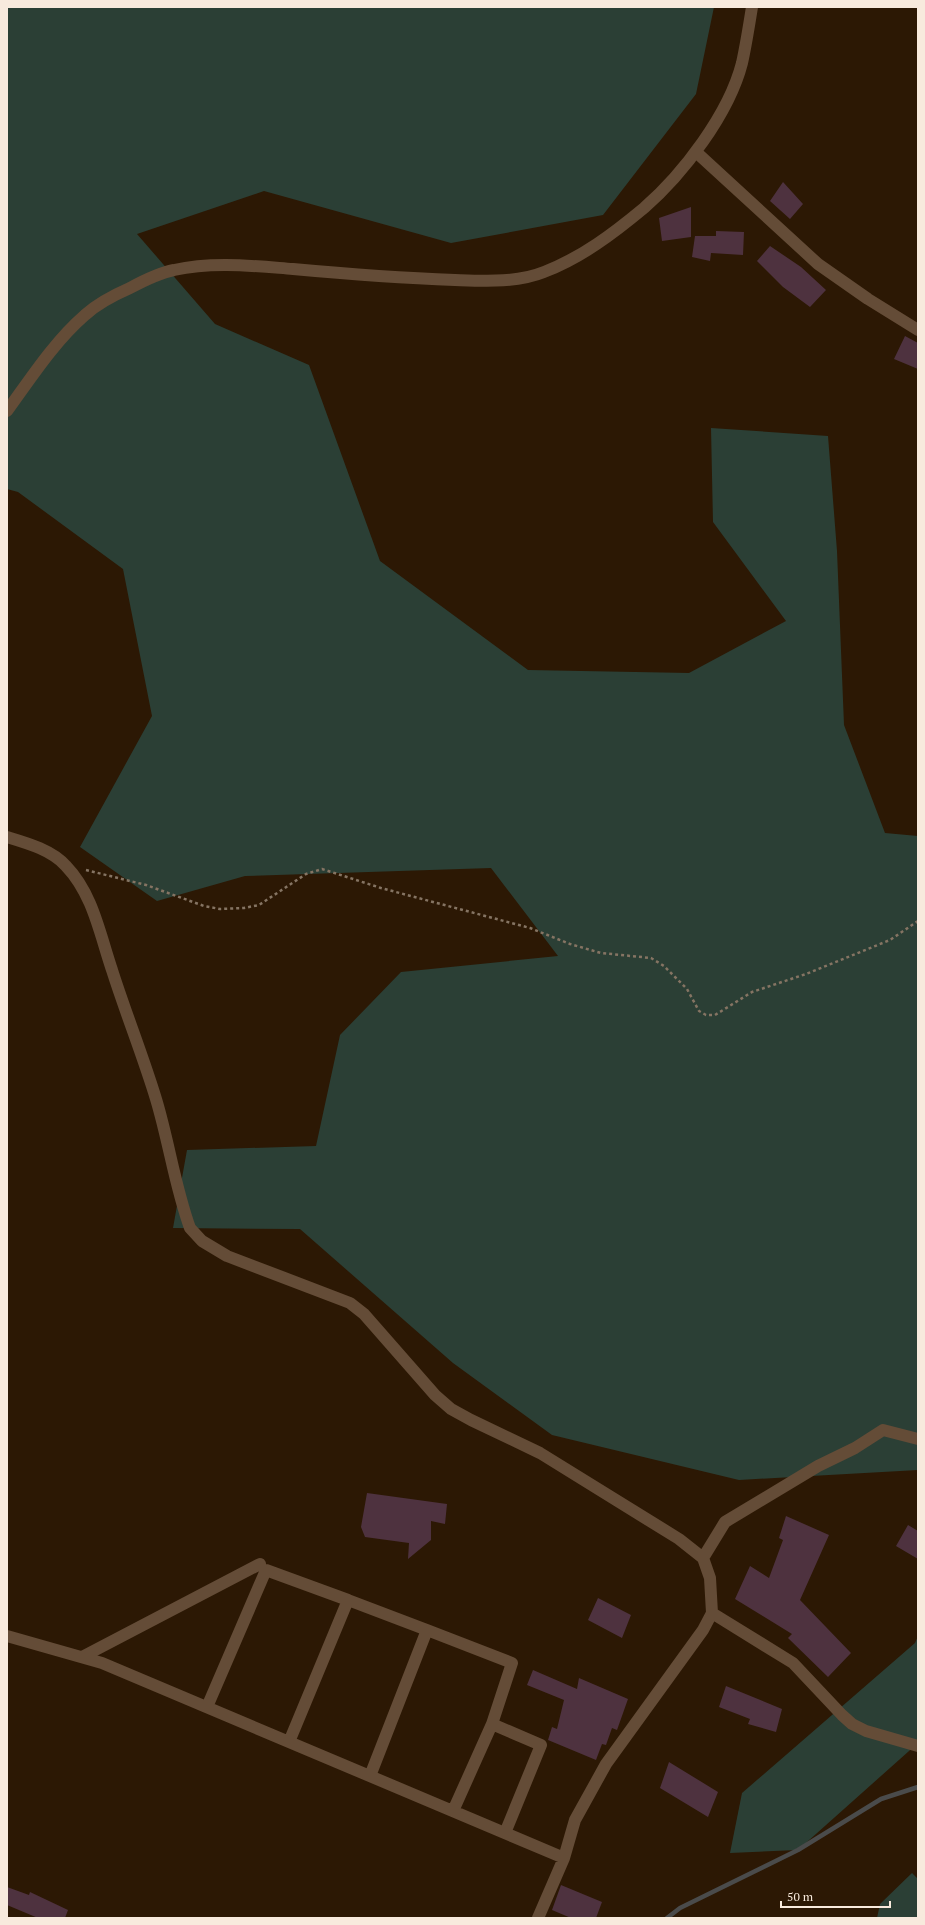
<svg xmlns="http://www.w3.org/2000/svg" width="925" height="1925" font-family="'PT Serif',serif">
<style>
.green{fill:#2b3f35}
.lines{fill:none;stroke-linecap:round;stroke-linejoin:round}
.stream{stroke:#4a4b4b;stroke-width:4.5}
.building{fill:#4e323f}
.path{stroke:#857463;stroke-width:2.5;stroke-dasharray:3 3;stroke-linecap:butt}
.minor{stroke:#644c37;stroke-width:12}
</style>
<rect width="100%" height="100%" fill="#2c1804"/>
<!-- green -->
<path class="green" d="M7 7H714L696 94 603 215 451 243 264 191 137 234 215 324 309 365 380 561 528 670 689 673 786 621 713 522 711 428 828 436 837 551 844 725 885 833 918 836V1470L739 1480 552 1435 453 1363 300 1229 173 1228 187 1150 316 1146 340 1035 401 972 558 956 491 868 245 876 157 901 80 847 152 716 123 569 18 492 7 489Z
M918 1636V1743L798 1850 730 1853 742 1793 915 1643Z
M912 1873 918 1879V1918H877L880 1904Z"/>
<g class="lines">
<!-- stream -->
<path class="stream" d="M667 1918 680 1908 798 1850 881 1799 918 1787"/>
</g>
<!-- building -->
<path class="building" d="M783 182 803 204 790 219 770 201Z
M691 207V237L662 241 659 218Z
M716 231 744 232 743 255 711 253 710 261 692 257 695 236H716Z
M770 246 801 267 826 290 810 307 783 287 757 261Z
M905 336 918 343V369L894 359Z
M367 1493 447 1504 445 1524 431 1521V1540L408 1559 409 1543 365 1537 361 1527Z
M786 1516 829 1535 800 1600 851 1653 828 1677 788 1638 792 1634 735 1599 750 1566 769 1578 783 1540 779 1538Z
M908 1525 918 1531V1559L896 1546Z
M598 1598 631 1615 622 1638 588 1620Z
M533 1670 577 1689 579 1678 628 1699 617 1730 612 1728 606 1745 602 1744 596 1760 548 1740 552 1727 557 1729 564 1700 527 1685Z
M726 1686 782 1709 776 1732 748 1724 750 1719 719 1707Z
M669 1762 718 1792 708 1817 660 1788Z
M561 1885 602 1902 596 1918H571L552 1910Z
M7 1887 29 1895 30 1892 68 1910 65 1918H38L7 1905Z"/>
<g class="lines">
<!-- path -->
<path class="path" d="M86 870 146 885 204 906 220 909 244 908 259 905 306 874 322 869 381 888 530 928 570 944 601 953 651 958 664 966 687 989 699 1011 706 1015H715L752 992 806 974 890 940 918 921"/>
<!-- minor -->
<path class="minor" d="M696 152 818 264 868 299 918 330
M7 411C31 378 54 342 85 315 98 303 114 295 130 288 143 281 159 273 174 270 213 261 254 266 293 269 347 274 400 278 455 280 484 281 517 283 544 272 581 258 614 233 644 208 683 174 729 114 742 63 746 45 749 26 752 7
M7 837C27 843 52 850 66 866 93 894 100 935 112 970 126 1014 143 1056 156 1099 169 1142 175 1187 190 1228L202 1241 227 1256 350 1303 364 1314 435 1395 451 1409 471 1420 540 1453 679 1539 703 1558 710 1578 712 1613 703 1630 606 1764 575 1820 564 1858 538 1918
M703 1558 725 1522 818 1466 855 1448 883 1430 918 1439
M712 1613 793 1663 842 1715 852 1724 866 1731 918 1746
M7 1636 102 1663 564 1858
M82 1657 260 1564
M207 1707 266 1570 348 1600
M289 1742 348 1600 427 1630
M370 1776 427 1630 512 1663 492 1724 541 1745 505 1833
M453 1811 492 1724"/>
</g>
<!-- border -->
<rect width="925" height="1925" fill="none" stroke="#f8eadd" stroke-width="16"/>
<!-- scale -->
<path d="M781 1901v6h109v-6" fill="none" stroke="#f8eadd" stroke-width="2"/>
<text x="787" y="1901" font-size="12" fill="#f8eadd" stroke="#2c1804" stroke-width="3" paint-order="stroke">50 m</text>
</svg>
